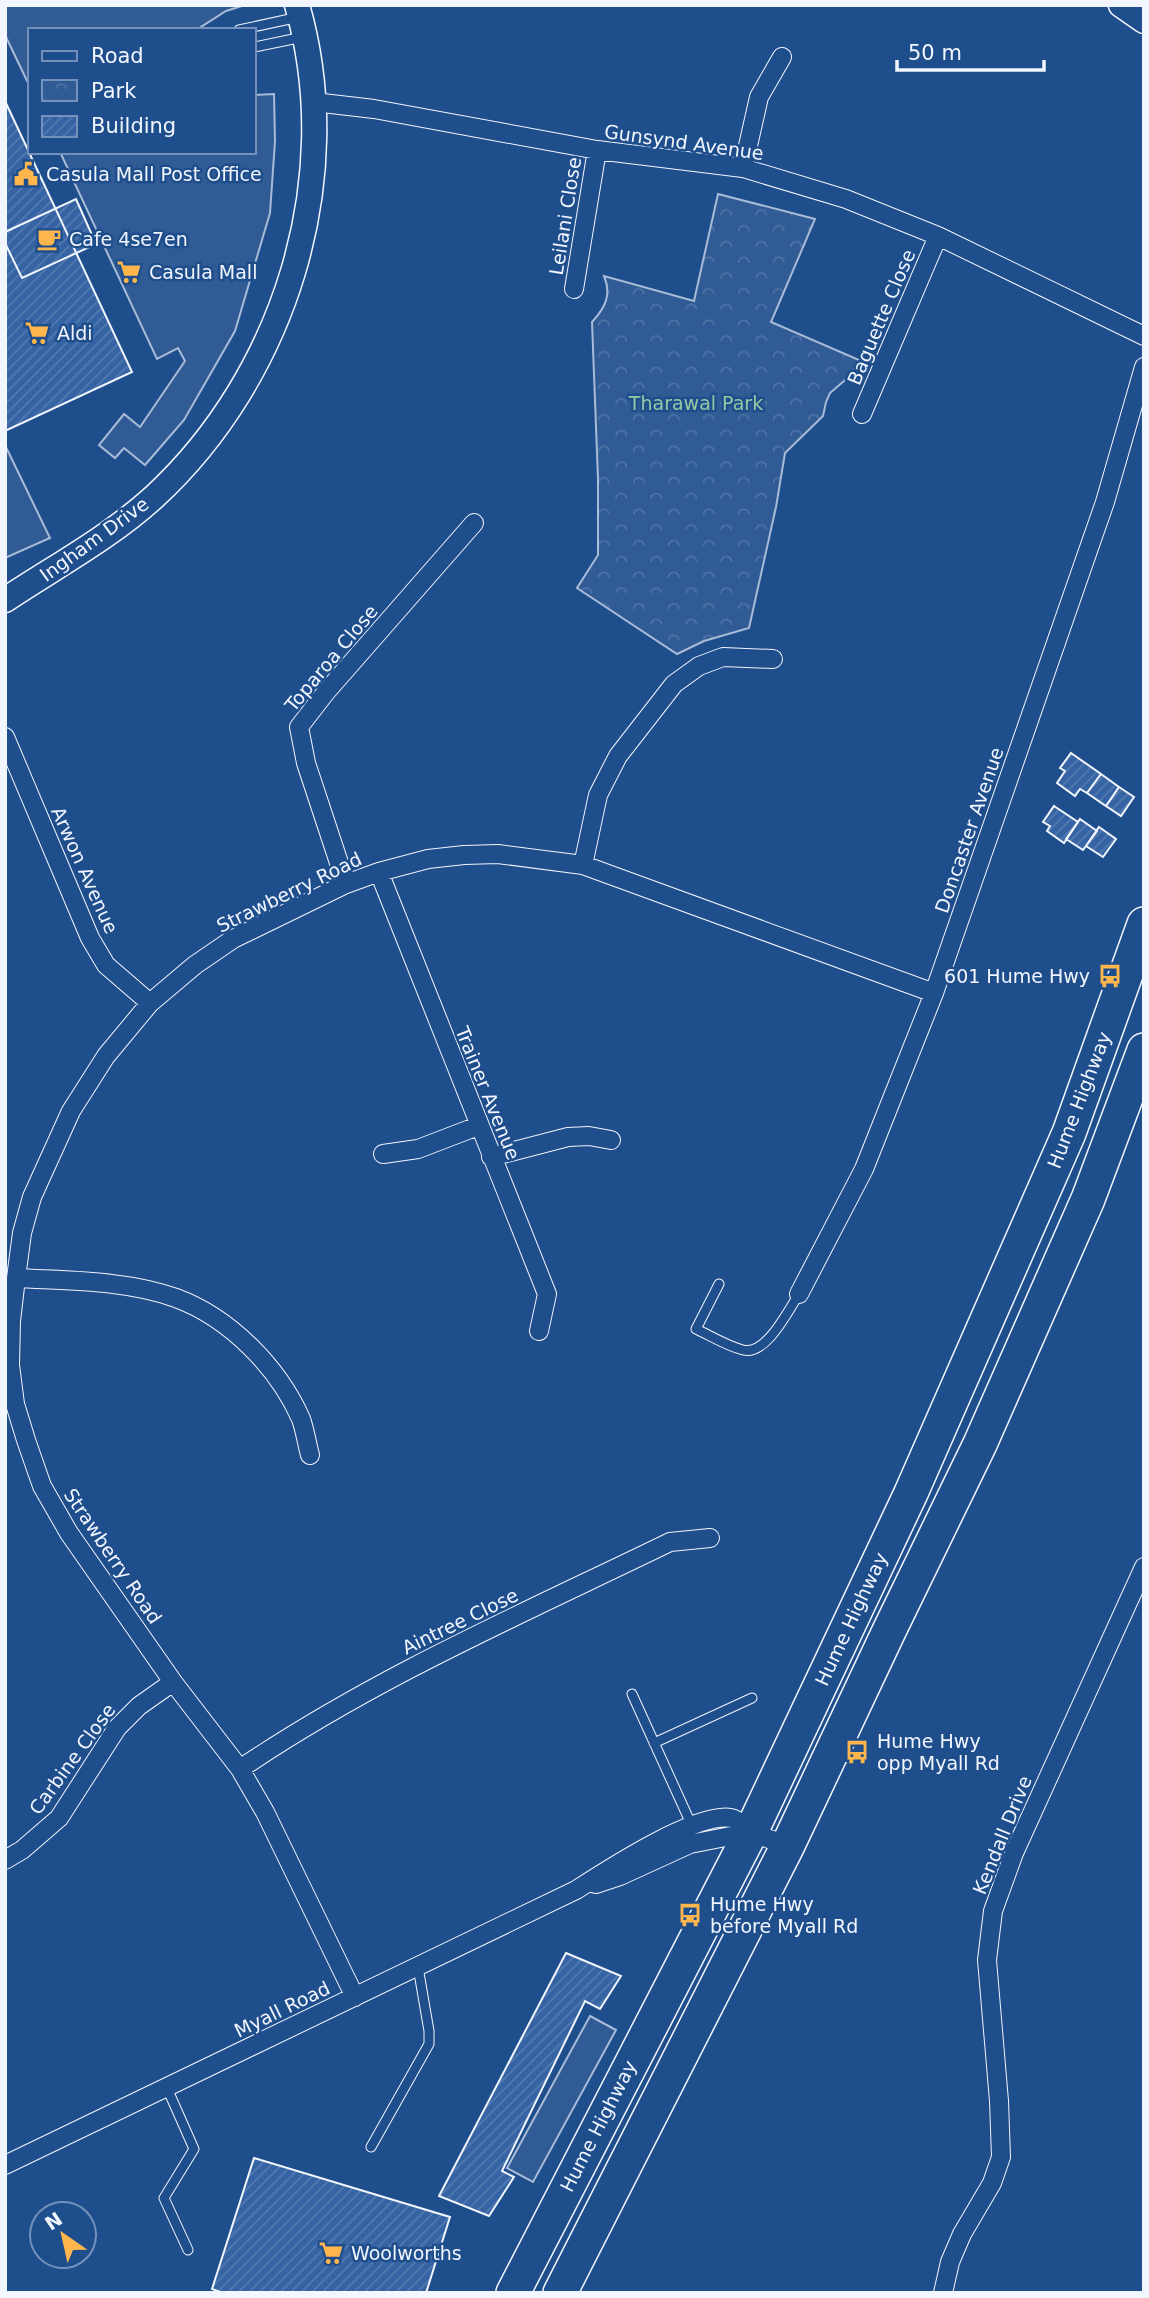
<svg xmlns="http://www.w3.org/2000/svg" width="1149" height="2298" font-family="'DejaVu Sans',sans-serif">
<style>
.park{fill:url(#park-crowns);stroke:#a8bbd7;stroke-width:2}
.pitch{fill:#305b95;stroke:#a8bbd7;stroke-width:2}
.building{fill:url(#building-hatch);stroke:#f2f6ff;stroke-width:2}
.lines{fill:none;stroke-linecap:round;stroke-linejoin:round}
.lane-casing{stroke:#f2f6ff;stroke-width:11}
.street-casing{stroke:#f2f6ff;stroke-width:20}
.secondary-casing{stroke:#f2f6ff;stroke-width:27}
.highway-casing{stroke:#f2f6ff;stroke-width:36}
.lane{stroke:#1f4e8c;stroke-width:9}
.street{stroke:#1f4e8c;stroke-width:18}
.secondary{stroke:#1f4e8c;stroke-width:24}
.highway{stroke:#1f4e8c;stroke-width:33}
.labels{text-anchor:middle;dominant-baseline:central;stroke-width:5;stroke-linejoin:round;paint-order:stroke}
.street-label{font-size:19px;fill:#f2f6ff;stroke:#1f4e8c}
.poi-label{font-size:19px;fill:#f2f6ff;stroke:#1f4e8c;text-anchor:start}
.park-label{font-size:19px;fill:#97c8a6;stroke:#1f4e8c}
</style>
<defs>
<pattern id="park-crowns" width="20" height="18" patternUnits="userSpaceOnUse" patternTransform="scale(1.75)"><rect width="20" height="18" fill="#305b95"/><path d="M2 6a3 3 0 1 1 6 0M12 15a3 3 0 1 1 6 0" fill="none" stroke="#4e73a5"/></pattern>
<pattern id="building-hatch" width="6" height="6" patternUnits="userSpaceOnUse" patternTransform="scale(1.75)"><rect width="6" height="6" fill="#3563a3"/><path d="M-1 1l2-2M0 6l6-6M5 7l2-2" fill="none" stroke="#537ab1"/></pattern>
</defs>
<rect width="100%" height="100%" fill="#1f4e8c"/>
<!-- park -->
<path class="park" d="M718 194 815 219 771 322 859 360 852 374 830 393 826 402 823 416 785 453 776 507 749 628 704 641 677 654 577 588 598 555V479L592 322C605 308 612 295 604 276L694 301Z"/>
<!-- pitch -->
<path class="pitch" d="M5 5H245L226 11 201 27 202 30H30V87L5 35Z
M274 94 275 141 270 213 235 331 184 420 145 465 124 448 115 458 99 445 124 414 140 427 185 361 178 348 157 359 60 152H254V95Z
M5 445 50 538 5 558Z
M590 2016 616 2030 533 2182 507 2168Z"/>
<!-- building -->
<path class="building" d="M5 101 132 372 5 431Z
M76 199 96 244 22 278 5 243V232Z
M1071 753 1101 774 1087 793 1080 789 1075 796 1057 783 1065 771 1060 768Z
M1101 774 1119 787 1106 806 1087 793Z
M1119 787 1134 797 1121 816 1106 806Z
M1054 806 1078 822 1064 843 1047 831 1050 826 1043 822Z
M1080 819 1097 831 1083 850 1066 839Z
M1099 827 1116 839 1103 857 1086 846Z
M566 1953 621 1976 600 2009 585 2001 502 2171 514 2177 489 2216 439 2196Z
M254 2158 450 2217 426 2293H223L212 2289Z"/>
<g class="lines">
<!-- lane casing -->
<g class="lane-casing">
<path id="lane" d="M239 30 299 17
M254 47 303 37
M719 1284 696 1329C711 1336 727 1346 743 1350 766 1356 788 1311 799 1294
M632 1694 692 1826
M654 1743 752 1698
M167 2088 194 2149 164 2198 188 2250
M371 2147 429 2044V2031L418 1967"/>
</g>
<!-- street casing -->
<g class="street-casing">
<path id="street" d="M314 102 374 109 597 150 743 168 846 199 938 236 1144 336
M743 168 759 97 782 57
M574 289 597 150
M862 414 938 236
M5 737 90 938 106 965 150 1003
M583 865 598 795 618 756 674 684 699 666 723 657 773 659
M379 872 547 1294 539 1331
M346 884 306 763 299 727 326 692 474 523
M383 1154 418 1149 478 1126
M491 1157 568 1137 589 1136 611 1140
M16 1278C69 1281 126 1280 176 1298 230 1318 278 1367 301 1419 305 1430 307 1444 310 1455
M799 1294 864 1169 934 993 1105 502 1144 367
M240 1769C374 1678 524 1613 670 1542L710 1538
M5 1860 22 1850 59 1818 117 1728 139 1706 173 1682
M596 1884 620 1876 690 1844 751 1832
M355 1997 265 1812 240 1769 173 1682 69 1533 42 1486 26 1440 15 1404 10 1365 11 1321 16 1278 22 1233 32 1197 71 1111 106 1056 150 1003 195 965 233 939 346 884 379 872 428 859 464 855 498 854 583 865 934 993
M5 2165 576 1890C607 1870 696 1812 731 1818 741 1820 744 1828 752 1832 763 1838 777 1841 788 1845
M943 2293 950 2262 962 2234 992 2183 1001 2157 999 2101 987 1960 993 1911 1014 1853 1144 1567"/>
</g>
<!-- secondary casing -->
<g class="secondary-casing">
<path id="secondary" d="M1121 5 1144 21
M5 600C56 566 109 538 154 497 285 376 347 178 297 5"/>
</g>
<!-- highway casing -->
<g class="highway-casing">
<path id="highway" d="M513 2293 751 1832 911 1493 1069 1133 1144 924
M560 2293 788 1845 889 1631 980 1444 1088 1199 1144 1050"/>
</g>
<!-- lane -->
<use href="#lane" class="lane"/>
<!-- street -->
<use href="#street" class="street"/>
<!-- secondary -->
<use href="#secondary" class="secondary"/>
<!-- highway -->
<use href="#highway" class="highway"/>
</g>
<!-- icons -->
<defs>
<g id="civic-bare" transform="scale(1.89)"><path d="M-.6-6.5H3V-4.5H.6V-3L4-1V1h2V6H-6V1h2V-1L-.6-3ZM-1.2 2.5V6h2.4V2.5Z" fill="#ffb74d" stroke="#1f4e8c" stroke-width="2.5" paint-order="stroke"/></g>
<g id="cafe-bare" transform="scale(1.89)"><path d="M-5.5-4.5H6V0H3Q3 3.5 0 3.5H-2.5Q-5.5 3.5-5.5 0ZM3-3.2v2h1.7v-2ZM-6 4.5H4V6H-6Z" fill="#ffb74d" stroke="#1f4e8c" stroke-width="2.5" paint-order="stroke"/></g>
<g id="supermarket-bare" transform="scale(1.89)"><path d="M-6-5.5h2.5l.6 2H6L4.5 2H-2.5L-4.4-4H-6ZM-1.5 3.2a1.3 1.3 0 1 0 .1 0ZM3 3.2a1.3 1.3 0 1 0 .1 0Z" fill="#ffb74d" stroke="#1f4e8c" stroke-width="2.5" paint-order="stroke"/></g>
<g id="bus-bare" transform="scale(1.89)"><path d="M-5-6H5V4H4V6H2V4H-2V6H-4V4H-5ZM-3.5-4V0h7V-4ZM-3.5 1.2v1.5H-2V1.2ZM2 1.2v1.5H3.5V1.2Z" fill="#ffb74d" stroke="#1f4e8c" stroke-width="2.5" paint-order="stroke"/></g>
</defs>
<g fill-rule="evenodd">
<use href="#civic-bare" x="26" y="174"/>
<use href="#cafe-bare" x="49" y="239"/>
<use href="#supermarket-bare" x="129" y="272"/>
<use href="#supermarket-bare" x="37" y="333"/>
<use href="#bus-bare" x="1110" y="976"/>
<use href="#bus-bare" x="857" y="1752"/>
<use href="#bus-bare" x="690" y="1915"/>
<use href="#supermarket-bare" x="331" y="2253"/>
</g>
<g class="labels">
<!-- street labels -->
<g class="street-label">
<text transform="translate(684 142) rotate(8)">Gunsynd Avenue</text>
<text transform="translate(565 216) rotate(-81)">Leilani Close</text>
<text transform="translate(881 317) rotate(-67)">Baguette Close</text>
<text transform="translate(94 539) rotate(-36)">Ingham Drive</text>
<text transform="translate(331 658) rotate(-50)">Toparoa Close</text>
<text transform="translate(969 830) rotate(-71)">Doncaster Avenue</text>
<text transform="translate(85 870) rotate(66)">Arwon Avenue</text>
<text transform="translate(289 892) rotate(-26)">Strawberry Road</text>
<text transform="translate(488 1093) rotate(68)">Trainer Avenue</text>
<text transform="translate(1079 1100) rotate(-69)">Hume Highway</text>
<text transform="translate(113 1556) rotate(56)">Strawberry Road</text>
<text transform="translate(851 1619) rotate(-65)">Hume Highway</text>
<text transform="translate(460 1621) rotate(-26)">Aintree Close</text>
<text transform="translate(72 1759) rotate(-54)">Carbine Close</text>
<text transform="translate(1002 1835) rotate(-68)">Kendall Drive</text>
<text transform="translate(282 2009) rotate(-26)">Myall Road</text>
<text transform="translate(598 2126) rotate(-63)">Hume Highway</text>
</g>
<!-- poi labels -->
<g class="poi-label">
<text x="46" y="174">Casula Mall Post Office</text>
<text x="69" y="239">Cafe 4se7en</text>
<text x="149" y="272">Casula Mall</text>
<text x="57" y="333">Aldi</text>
<text x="1090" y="976" text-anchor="end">601 Hume Hwy</text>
<text x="877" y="1741">Hume Hwy<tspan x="877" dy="22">opp Myall Rd</tspan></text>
<text x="710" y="1904">Hume Hwy<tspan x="710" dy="22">before Myall Rd</tspan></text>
<text x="351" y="2253">Woolworths</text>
</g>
<!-- park labels -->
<g class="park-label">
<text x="696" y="403">Tharawal Park</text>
</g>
</g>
<!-- border -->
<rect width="1149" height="2298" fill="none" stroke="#f2f6ff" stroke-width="14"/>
<!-- legend -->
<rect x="28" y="28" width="228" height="126" fill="#1f4e8c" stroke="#7391ba" stroke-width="2"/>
<rect x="42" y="51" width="35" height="10" fill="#1f4e8c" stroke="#7391ba" stroke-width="2"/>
<text x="91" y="63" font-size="21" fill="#f2f6ff">Road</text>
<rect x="42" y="80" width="35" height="21" fill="url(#park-crowns)" stroke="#7391ba" stroke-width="2"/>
<text x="91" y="98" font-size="21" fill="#f2f6ff">Park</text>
<rect x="42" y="116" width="35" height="21" fill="url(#building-hatch)" stroke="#7391ba" stroke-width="2"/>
<text x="91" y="133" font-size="21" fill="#f2f6ff">Building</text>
<!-- north arrow -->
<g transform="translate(63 2235) rotate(326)"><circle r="33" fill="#1f4e8c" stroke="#7391ba" stroke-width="2"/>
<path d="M0-5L12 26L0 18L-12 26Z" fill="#ffb74d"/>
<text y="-10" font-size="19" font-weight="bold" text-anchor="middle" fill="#f2f6ff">N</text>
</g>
<!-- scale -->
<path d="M897 60v10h147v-10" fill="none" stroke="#f2f6ff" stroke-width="3.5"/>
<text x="908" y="60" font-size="21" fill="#f2f6ff" stroke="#1f4e8c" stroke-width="5" paint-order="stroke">50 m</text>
</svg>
